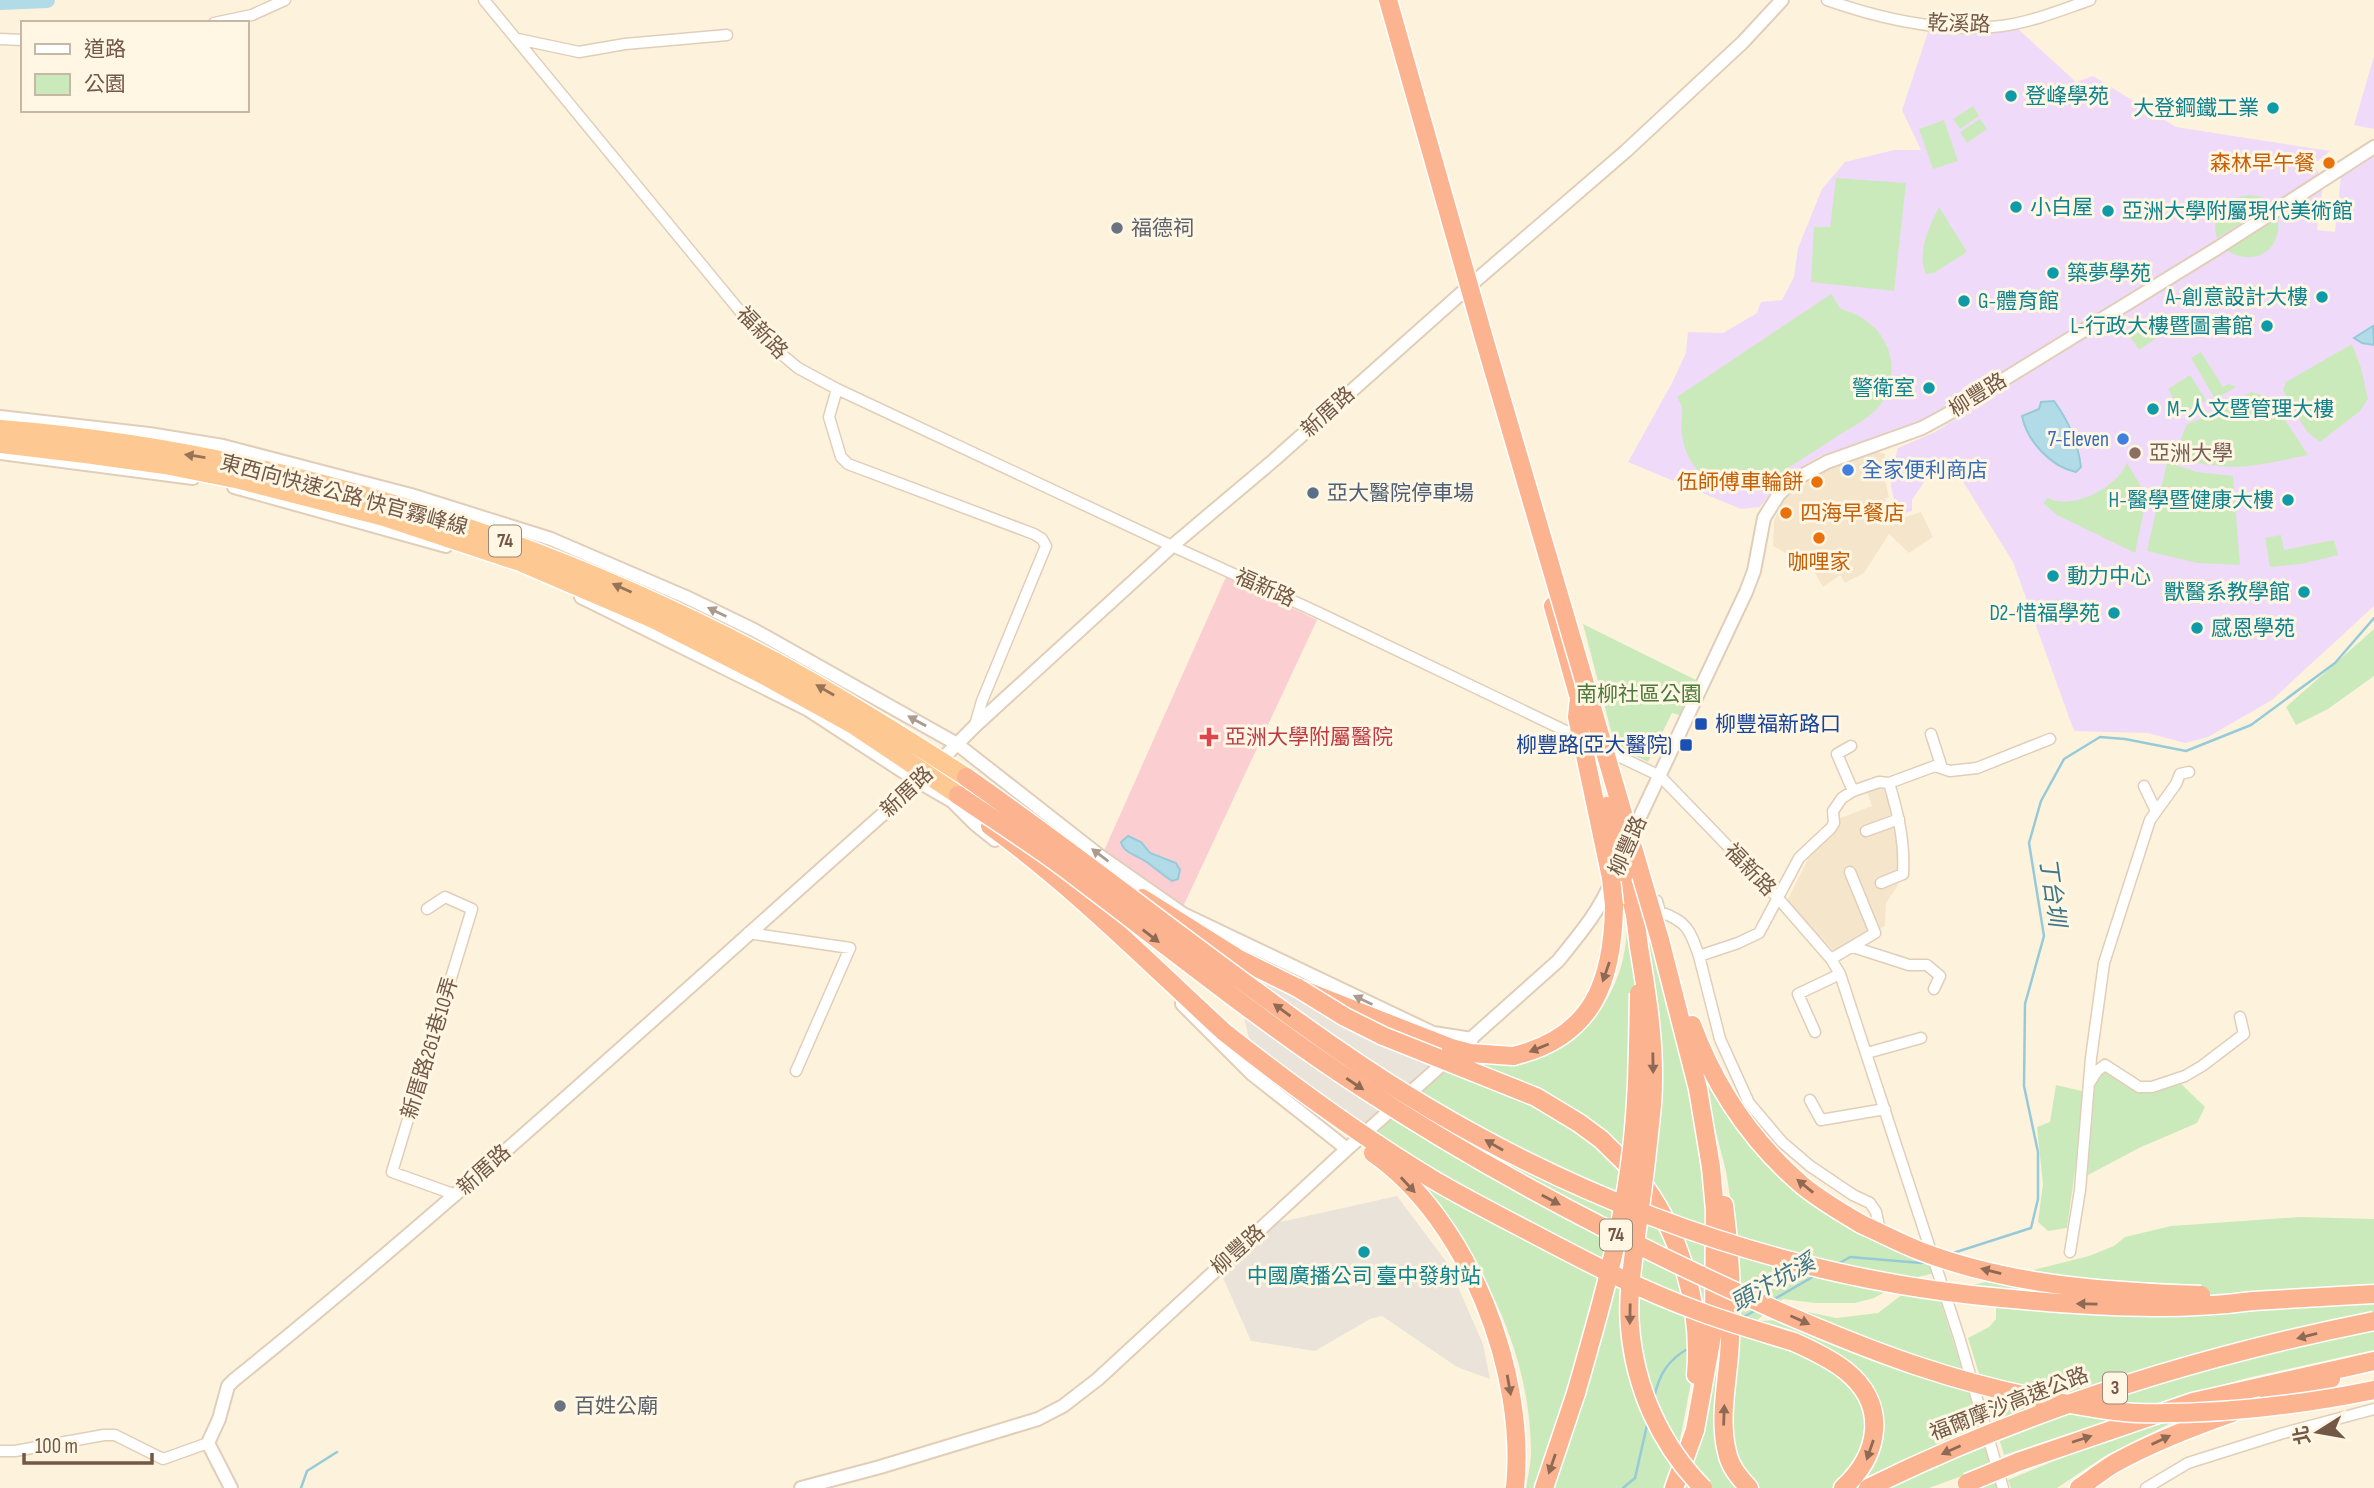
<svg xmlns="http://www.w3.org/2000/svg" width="2374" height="1488" font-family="'Sofia Sans Condensed','Noto Sans TC',sans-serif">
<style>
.residential{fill:#f5e5cb}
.industrial{fill:#eae3da}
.education{fill:#f0daf9}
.medical{fill:#fbcfd2}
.green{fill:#cbeabb}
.water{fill:#b1dbe7;stroke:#97cad9;stroke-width:2}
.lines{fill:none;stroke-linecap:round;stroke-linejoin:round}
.stream{stroke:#97cad9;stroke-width:2.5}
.river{stroke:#b1dbe7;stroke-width:16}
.minor-casing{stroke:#e1ceb9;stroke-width:13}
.tertiary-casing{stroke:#e1ceb9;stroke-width:16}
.motorway-casing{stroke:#fff;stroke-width:21}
.minor{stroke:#fff;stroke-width:10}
.tertiary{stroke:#fff;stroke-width:12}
.motorway{stroke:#fbb390;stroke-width:18}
.trunk-bridge-casing{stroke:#fff;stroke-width:21;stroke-linecap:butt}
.motorway-bridge-casing{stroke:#fff;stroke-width:21;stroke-linecap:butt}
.trunk-bridge{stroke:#fdc891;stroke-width:18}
.motorway-bridge{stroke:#fbb390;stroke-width:18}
.oneway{fill:#967458}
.oneway2{fill:#ab9b8f}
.oneway3{fill:#8e6a54}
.culture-dot{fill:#0f9aa8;stroke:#fff6e4;stroke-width:2.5}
.food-dot{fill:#e8710a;stroke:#fff6e4;stroke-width:2.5}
.worship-dot{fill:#6b7280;stroke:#fff6e4;stroke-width:2.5}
.shop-dot{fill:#3f7fe0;stroke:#fff6e4;stroke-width:2.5}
.education-dot{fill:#8d6e63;stroke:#fff6e4;stroke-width:2.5}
.service-dot{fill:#5c6f8a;stroke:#fff6e4;stroke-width:2.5}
.transit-dot{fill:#1a4fb4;stroke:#fff6e4;stroke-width:2.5}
.health-dot{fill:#e0444e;stroke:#fff6e4;stroke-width:2.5}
.labels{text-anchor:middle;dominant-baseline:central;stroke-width:6;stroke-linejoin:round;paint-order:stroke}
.shield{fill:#fff6e4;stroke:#9d8775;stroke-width:2}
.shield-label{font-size:19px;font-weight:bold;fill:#735845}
.street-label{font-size:21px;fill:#735845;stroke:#fff6e4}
.culture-label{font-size:21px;fill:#0d838f;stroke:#fff6e4;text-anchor:start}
.food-label{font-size:21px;fill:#c56008;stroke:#fff6e4;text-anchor:end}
.worship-label{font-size:21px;fill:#5b616d;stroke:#fff6e4;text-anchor:start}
.shop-label{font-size:21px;fill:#366cbe;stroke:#fff6e4;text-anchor:end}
.education-label{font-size:21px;fill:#785e54;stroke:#fff6e4;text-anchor:start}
.service-label{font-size:21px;fill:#4e5e75;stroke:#fff6e4;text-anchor:start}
.park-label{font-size:21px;fill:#4b793c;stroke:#fff6e4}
.transit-label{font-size:21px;fill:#164399;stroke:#fff6e4;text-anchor:start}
.health-label{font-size:21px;fill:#be3a42;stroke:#fff6e4;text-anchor:start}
.water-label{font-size:23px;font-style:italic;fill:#3e7788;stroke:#fff6e4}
</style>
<rect width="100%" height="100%" fill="#fdf3dd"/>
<!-- residential -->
<path class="residential" d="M1878 452 1885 454 1884 476 1889 497 1885 499 1894 521 1921 512 1933 537 1909 553 1889 534 1864 573 1845 583 1840 575 1823 587 1812 568 1773 546 1774 522 1783 498 1816 474 1845 462Z
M1885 783 1906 851 1897 887 1886 903 1885 926 1834 951 1787 901 1813 849 1838 829V819L1872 806 1866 789Z"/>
<!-- industrial -->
<path class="industrial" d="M1224 934 1459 1041 1361 1130 1252 1051Z
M1397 1196 1448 1264 1483 1344 1490 1379 1457 1367 1382 1316 1370 1319 1315 1351 1251 1341 1220 1271 1271 1224Z"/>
<!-- education -->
<path class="education" d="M2016 27 2076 82 2093 76 2176 127 2330 151 2314 164 2320 176 1942 411 1906 429 1820 456 1780 480 1760 507 1741 509 1628 462 1672 383 1686 353 1688 332 1723 333 1757 313 1761 302 1782 300 1794 277 1798 248 1822 189 1845 162 1894 150H1921L1902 110 1928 32 1958 34Z
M2374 56V129L2354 125Z
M2374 155V606L2272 700 2208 737 2185 743 2148 733 2074 731 2013 562 1949 459 1937 463 1912 500V511L1901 514 1894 500 1891 486V472L1898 448 1935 432 2323 186 2317 230 2335 232 2341 176Z"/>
<!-- medical -->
<path class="medical" d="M1226 577 1317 620 1181 911 1103 853Z"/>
<!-- green -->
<path class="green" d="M1973 106 1979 116 1960 129 1953 119Z
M1980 119 1987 129 1967 143 1960 132Z
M1944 120 1958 161 1933 169 1919 129Z
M1836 178 1906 183 1894 291 1811 282 1814 227H1830Z
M2250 195 2262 197 2269 205 2217 238C2209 212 2227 197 2250 195Z
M1939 207 1967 252 1934 273 1926 274C1916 254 1930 225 1939 207Z
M2278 218C2282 251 2254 268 2226 250Z
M1831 294 1841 309C1862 315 1880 327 1888 349 1894 365 1892 386 1883 401 1873 417 1852 427 1836 437 1812 453 1788 468 1763 484 1724 495 1687 478 1682 434 1679 417 1687 413 1677 397Z
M2175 320H2180L2189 333 2180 339 2171 328 2139 350 2130 337 2144 329Z
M2352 344 2361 368 2368 399 2360 411 2320 442 2307 432 2283 390 2286 382Z
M2201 352 2223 387 2229 384 2236 387 2215 399 2191 358Z
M2190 375 2206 400 2182 414 2168 389Z
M2251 392 2270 397 2308 455C2254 466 2228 474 2174 456L2187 424 2221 411Z
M2167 462 2197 472 2233 476 2240 565 2198 563 2147 551Z
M2127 463 2147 496 2135 553 2057 515 2043 503 2048 498C2073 511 2117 487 2127 463Z
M2281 535 2284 550 2334 540 2338 555 2301 564 2270 567 2265 538Z
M1583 624 1698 681 1683 716 1672 713 1648 762 1615 746Z
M2374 629V676L2328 709 2296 725 2286 707Z
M1636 847C1658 948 1683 1049 1698 1151 1705 1202 1714 1254 1705 1305L1683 1234 1654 1191 1577 1131 1620 1170 1649 1204 1672 1254 1686 1302 1691 1382 1675 1467 1667 1488H1526C1528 1476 1531 1463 1531 1451 1530 1378 1507 1318 1472 1255 1457 1228 1439 1199 1415 1178 1400 1164 1380 1153 1363 1141L1448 1068 1459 1056C1478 1058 1499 1063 1518 1062 1570 1059 1612 1007 1623 959 1625 949 1627 937 1627 927 1627 920 1624 913 1624 905 1624 887 1632 866 1636 847Z
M1694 1047 1764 1153 1926 1256 1934 1273 1906 1280 1874 1298 1855 1303H1815L1783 1299 1756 1321 1780 1320 1808 1312 1836 1318 1878 1313 1908 1290 1934 1281 1990 1456 1998 1488H1970V1473L1929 1488H1685L1699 1447 1734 1221 1726 1171Z
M2109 1070C2139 1098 2140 1093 2178 1081L2205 1107 2197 1123 2139 1148 2086 1176 2092 1084 2099 1072Z
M2056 1085 2086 1092 2067 1228 2048 1231 2038 1222 2043 1184 2037 1127 2050 1122Z
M2300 1217 2374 1219V1350L2247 1378 2194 1393 2004 1455 1968 1338 1989 1327 1996 1319V1292L1957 1289 2089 1256 2114 1246 2125 1237 2171 1226Z
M2179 1419 2105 1456 2057 1488H2011L2008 1480C2064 1456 2120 1435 2179 1419Z"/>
<!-- water -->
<path class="water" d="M2373 326 2374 345 2362 343 2354 338Z
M2054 401C2068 420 2078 443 2081 467L2076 472C2051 467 2027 441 2022 416L2039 409 2041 402Z
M1128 836 1141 842 1150 853 1176 863 1180 870 1178 879 1172 881C1163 875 1156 869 1148 863 1138 855 1124 854 1121 842Z"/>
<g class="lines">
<!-- stream -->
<path class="stream" d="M1950 1254 2031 1228 2038 1199V1152L2024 1086 2025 1004 2044 936 2029 843 2041 801 2064 759 2100 737 2125 739 2186 751 2251 725 2335 663 2374 618
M1838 1264 1850 1257 1921 1263 1927 1261
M1771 1301 1816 1275
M1740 1319 1756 1310
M1654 1398C1659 1374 1668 1360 1689 1348
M301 1488 307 1471 337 1452
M1623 1488 1635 1478 1648 1421"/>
<!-- river -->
<path class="river" d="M0 2 47 0"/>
<!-- minor casing -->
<g class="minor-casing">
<path id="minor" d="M484 0 753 327 773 347 798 368 837 389 1172 546 1315 611 1660 776 1777 897 1831 959 1840 974 1959 1337 2003 1488
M1827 0C1881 19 1944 33 2002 26 2032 22 2061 10 2090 0
M214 23 252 15 285 0
M0 39 23 40
M518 39 579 52 625 44 727 35
M837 389 829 417 841 457 848 464 1034 534 1042 539 1046 546 982 701 975 725
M1931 734 1942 768
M1851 746 1837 754 1853 791
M2144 786 2156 811
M1866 831 1899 819
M1881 883 1903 874C1905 842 1898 813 1889 783
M1657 901 1660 912C1687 921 1690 930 1699 956L1738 943 1759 933 1799 858 1831 828 1834 823 1833 811 1842 798 1853 791 1879 782 1889 783 1935 766 1950 771 1977 768 2050 739
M427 909 445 897 472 909 392 1172 456 1195
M748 933 850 948 796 1071
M1853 947 1909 965H1927L1940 976 1934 989
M1699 956 1720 1039 1749 1103 1782 1142 1810 1166 1853 1195 1870 1203 1876 1212 1879 1226 1883 1230
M1831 959 1875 933 1850 872
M1815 1032 1798 994 1840 974
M1867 1053 1921 1038
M2090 1082 2097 1071 2105 1065 2139 1087H2152L2185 1076 2202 1066 2244 1034 2240 1017
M1810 1100 1821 1120 1885 1109
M2070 1252 2080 1190 2091 1058 2104 963 2150 820 2176 784 2180 774 2189 772
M0 1451H15L104 1435H115L163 1459 208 1443
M2146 1488 2188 1463 2280 1434 2374 1409"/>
</g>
<!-- tertiary casing -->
<g class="tertiary-casing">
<path id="tertiary" d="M0 417 149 434 223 446 411 495 551 539 686 597 754 630 957 744 1100 856 1183 914 1433 1033 1472 1039
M0 453 193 478
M234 487 446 546
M581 597 807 709 919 782 952 801 975 824 995 840
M1629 840 1746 592 1754 571 1764 518 1779 494 1794 480 1827 462 1922 428 1946 415 2216 249 2374 147
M1182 1004 1252 1074 1347 1149
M231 1488 208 1443 219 1419 228 1386 234 1380C470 1190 692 983 919 782L975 726 1172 546 1274 460 1466 289 1626 151 1743 42 1782 0
M801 1488 880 1467 1038 1419 1063 1406 1098 1379 1347 1149 1558 961C1578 936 1599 912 1611 882"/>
</g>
<!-- motorway casing -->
<g class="motorway-casing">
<path id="motorway" d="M1553 606 1579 698
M990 826C1074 887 1148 962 1224 1032
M1625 873 1635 915 1639 947
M1142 898 1239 959 1298 988 1451 1048
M1660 940 1698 1089 1711 1167 1715 1210 1714 1325 1695 1430 1674 1488
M1692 1025C1715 1087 1752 1142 1802 1185 1820 1200 1841 1212 1861 1224
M1513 1056C1594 1037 1613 980 1614 905
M1602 1140C1613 1152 1626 1162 1636 1175 1680 1229 1702 1306 1696 1375
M1724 1205C1730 1249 1732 1295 1730 1339 1729 1376 1718 1416 1727 1452 1730 1467 1739 1477 1749 1488
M2253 1301 2374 1294
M1794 1342C1812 1350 1831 1359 1846 1371 1888 1405 1880 1454 1843 1488
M2266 1403 2316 1386 2331 1379
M2018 1462 2193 1402 2374 1361
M1544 1488 1576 1393
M2079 1488C2091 1480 2103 1470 2115 1463 2153 1442 2192 1427 2232 1413"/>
</g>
<!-- minor -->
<use href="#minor" class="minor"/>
<!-- tertiary -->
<use href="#tertiary" class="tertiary"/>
<!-- motorway -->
<use href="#motorway" class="motorway"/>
<!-- trunk-bridge casing -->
<g class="trunk-bridge-casing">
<path id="trunk-bridge" d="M0 429C270 450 538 535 776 662 841 697 904 737 966 777
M0 444 85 454 165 465 240 480 384 517 520 562 653 619 767 677 852 724 958 795"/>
</g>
<!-- motorway-bridge casing -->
<g class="motorway-bridge-casing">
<path id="motorway-bridge" d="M1388 0 1483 335 1660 940
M1579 698 1577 717 1611 878 1614 905
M966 777C1092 865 1211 962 1337 1049 1534 1186 1763 1277 2002 1298 2085 1306 2171 1312 2253 1301
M958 795C993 819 1029 842 1063 867 1163 942 1259 1021 1364 1089 1496 1176 1635 1247 1778 1311 1872 1352 1956 1384 2058 1402 2084 1406 2110 1412 2137 1413 2217 1415 2295 1406 2374 1390
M1607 806 1625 873
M1639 947C1648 1000 1656 1051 1652 1105 1648 1144 1644 1183 1638 1221 1634 1255 1627 1293 1630 1327 1635 1388 1660 1444 1703 1488
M1298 988 1345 1017 1383 1036 1536 1097 1579 1123 1602 1140
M1224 1032C1291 1085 1359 1135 1432 1179 1464 1198 1498 1215 1530 1232 1585 1261 1640 1290 1698 1311 1730 1323 1762 1332 1794 1342
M1451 1048 1470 1053 1513 1056
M1373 1153C1469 1220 1527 1374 1515 1488
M1861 1224C1881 1233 1900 1243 1920 1251 2009 1285 2107 1292 2201 1295
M1576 1393C1598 1317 1620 1241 1630 1164 1638 1107 1638 1050 1639 993
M1967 1483 2018 1462
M1868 1488C2028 1409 2199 1356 2374 1321"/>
</g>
<!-- trunk-bridge -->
<use href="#trunk-bridge" class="trunk-bridge"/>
<!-- motorway-bridge -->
<use href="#motorway-bridge" class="motorway-bridge"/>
</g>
<!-- one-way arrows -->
<defs><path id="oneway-solid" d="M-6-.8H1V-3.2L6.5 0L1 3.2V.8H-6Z" transform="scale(1.75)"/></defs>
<g class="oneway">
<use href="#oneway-solid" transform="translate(195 456) rotate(-171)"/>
<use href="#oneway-solid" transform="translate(622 588) rotate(-156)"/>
<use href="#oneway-solid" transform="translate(825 690) rotate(-150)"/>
</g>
<g class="oneway2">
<use href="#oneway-solid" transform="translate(717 612) rotate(-154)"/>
<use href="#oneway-solid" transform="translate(917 721) rotate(-151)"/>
<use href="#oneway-solid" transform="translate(1100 855) rotate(-143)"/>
<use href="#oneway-solid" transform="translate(1363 1000) rotate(-154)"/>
</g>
<g class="oneway3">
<use href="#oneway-solid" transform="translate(1151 936) rotate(38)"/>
<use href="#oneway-solid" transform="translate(1606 972) rotate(109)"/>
<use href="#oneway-solid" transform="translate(1282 1010) rotate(-144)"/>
<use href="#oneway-solid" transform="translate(1539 1048) rotate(158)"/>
<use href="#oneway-solid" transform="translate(1653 1063) rotate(89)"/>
<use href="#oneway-solid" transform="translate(1355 1084) rotate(34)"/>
<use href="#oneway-solid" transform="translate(1494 1145) rotate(-150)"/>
<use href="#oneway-solid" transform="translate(1408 1185) rotate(47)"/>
<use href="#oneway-solid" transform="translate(1805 1186) rotate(-141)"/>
<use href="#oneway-solid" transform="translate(1551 1200) rotate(28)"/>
<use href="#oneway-solid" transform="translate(1991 1271) rotate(-166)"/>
<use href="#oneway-solid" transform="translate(2087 1304) rotate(-179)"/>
<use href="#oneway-solid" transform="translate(1630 1314) rotate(91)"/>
<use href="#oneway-solid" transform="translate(1800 1320) rotate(24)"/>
<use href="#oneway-solid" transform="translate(2307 1336) rotate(166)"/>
<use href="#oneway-solid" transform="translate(1509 1385) rotate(80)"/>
<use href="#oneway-solid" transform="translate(1724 1415) rotate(-88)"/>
<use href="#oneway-solid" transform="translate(2082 1439) rotate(-18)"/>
<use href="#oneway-solid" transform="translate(2161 1440) rotate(-26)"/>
<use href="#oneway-solid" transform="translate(1870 1450) rotate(109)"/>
<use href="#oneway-solid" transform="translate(1951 1450) rotate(156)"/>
<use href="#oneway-solid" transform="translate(1552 1464) rotate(109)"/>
</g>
<!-- markers -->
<g class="culture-dot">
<circle cx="2011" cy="96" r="7"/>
<circle cx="2273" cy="108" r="7"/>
<circle cx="2016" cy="207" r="7"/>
<circle cx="2108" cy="211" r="7"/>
<circle cx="2053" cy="273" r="7"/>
<circle cx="2322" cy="297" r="7"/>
<circle cx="1964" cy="301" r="7"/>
<circle cx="2267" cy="326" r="7"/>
<circle cx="1929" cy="388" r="7"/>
<circle cx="2153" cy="409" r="7"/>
<circle cx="2288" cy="500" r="7"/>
<circle cx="2053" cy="576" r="7"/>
<circle cx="2304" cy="592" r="7"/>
<circle cx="2114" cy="613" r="7"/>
<circle cx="2197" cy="628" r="7"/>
<circle cx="1364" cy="1252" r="7"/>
</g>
<g class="food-dot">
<circle cx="2329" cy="163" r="7"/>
<circle cx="1817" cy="482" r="7"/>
<circle cx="1786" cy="513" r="7"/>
<circle cx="1819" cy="538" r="7"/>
</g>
<g class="worship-dot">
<circle cx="1117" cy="228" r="7"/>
<circle cx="560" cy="1406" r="7"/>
</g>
<g class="shop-dot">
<circle cx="2123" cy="439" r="7"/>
<circle cx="1848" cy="470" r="7"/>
</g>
<circle class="education-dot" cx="2135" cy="453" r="7"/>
<circle class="service-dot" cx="1313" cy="493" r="7"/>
<g class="transit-dot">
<rect x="1694" y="717" width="14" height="14" rx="3.5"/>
<rect x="1679" y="738" width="14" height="14" rx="3.5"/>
</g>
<path class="health-dot" d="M1205.5 726.5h7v7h7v7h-7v7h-7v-7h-7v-7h7z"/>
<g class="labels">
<!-- shield labels -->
<g class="shield">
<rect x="489" y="525.5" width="32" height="31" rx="5"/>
<rect x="1600" y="1219.5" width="32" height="31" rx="5"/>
<rect x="2103" y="1372.5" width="24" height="31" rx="5"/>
</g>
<g class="shield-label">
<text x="505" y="541">74</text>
<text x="1616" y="1235">74</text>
<text x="2115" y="1388">3</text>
</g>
<!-- street labels -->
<g class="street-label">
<text transform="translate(1959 24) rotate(2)">乾溪路</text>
<text transform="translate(762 333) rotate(46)">福新路</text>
<text transform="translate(1978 395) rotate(-32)">柳豐路</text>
<text transform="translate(1328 412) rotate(-42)">新厝路</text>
<text transform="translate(344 495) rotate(15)">東西向快速公路 快官霧峰線</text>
<text transform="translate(1265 588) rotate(24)">福新路</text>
<text transform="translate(907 792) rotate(-43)">新厝路</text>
<text transform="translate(1628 846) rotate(-66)">柳豐路</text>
<text transform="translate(1750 870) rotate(46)">福新路</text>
<text transform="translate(430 1048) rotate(-73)">新厝路261巷10弄</text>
<text transform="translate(484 1170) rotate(-42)">新厝路</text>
<text transform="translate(1238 1250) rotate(-42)">柳豐路</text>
<text transform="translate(2009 1404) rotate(-21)">福爾摩沙高速公路</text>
</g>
<!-- culture labels -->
<g class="culture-label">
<text x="2025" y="96">登峰學苑</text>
<text x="2259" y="108" text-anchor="end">大登鋼鐵工業</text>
<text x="2030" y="207">小白屋</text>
<text x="2122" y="211">亞洲大學附屬現代美術館</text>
<text x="2067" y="273">築夢學苑</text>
<text x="2308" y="297" text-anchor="end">A-創意設計大樓</text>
<text x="1978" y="301">G-體育館</text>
<text x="2253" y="326" text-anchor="end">L-行政大樓暨圖書館</text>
<text x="1915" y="388" text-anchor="end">警衛室</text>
<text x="2167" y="409">M-人文暨管理大樓</text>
<text x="2274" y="500" text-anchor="end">H-醫學暨健康大樓</text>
<text x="2067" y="576">動力中心</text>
<text x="2290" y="592" text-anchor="end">獸醫系教學館</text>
<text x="2100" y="613" text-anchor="end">D2-惜福學苑</text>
<text x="2211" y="628">感恩學苑</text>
<text x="1364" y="1276" text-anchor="middle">中國廣播公司 臺中發射站</text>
</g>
<!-- food labels -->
<g class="food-label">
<text x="2315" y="163">森林早午餐</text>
<text x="1803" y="482">伍師傅車輪餅</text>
<text x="1800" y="513" text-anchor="start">四海早餐店</text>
<text x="1819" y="562" text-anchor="middle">咖哩家</text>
</g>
<!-- worship labels -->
<g class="worship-label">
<text x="1131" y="228">福德祠</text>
<text x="574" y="1406">百姓公廟</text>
</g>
<!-- shop labels -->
<g class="shop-label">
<text x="2109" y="439">7-Eleven</text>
<text x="1862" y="470" text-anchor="start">全家便利商店</text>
</g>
<!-- education labels -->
<g class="education-label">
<text x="2149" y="453">亞洲大學</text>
</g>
<!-- service labels -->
<g class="service-label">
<text x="1327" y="493">亞大醫院停車場</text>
</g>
<!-- park labels -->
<g class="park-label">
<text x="1639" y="694">南柳社區公園</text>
</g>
<!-- transit labels -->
<g class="transit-label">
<text x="1715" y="724">柳豐福新路口</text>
<text x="1672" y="745" text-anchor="end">柳豐路(亞大醫院)</text>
</g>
<!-- health labels -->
<g class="health-label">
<text x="1225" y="737">亞洲大學附屬醫院</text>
</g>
<!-- water labels -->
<g class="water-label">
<text transform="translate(2052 892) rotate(82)">丁台圳</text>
<text transform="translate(1773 1283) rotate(-29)">頭汴坑溪</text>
</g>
</g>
<!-- legend -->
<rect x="21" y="21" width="228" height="91" fill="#fff6e4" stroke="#c7b7a4" stroke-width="2"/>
<rect x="35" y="44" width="35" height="10" fill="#ffffff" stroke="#c7b7a4" stroke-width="2"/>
<text x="84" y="56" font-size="21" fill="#735845">道路</text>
<rect x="35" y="74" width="35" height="21" fill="#cbeabb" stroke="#c7b7a4" stroke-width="2"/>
<text x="84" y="91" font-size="21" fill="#735845">公園</text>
<!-- north arrow -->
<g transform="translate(2318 1432) rotate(259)" stroke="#fff6e4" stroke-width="5" paint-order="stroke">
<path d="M0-5L12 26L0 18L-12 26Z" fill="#735845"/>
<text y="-10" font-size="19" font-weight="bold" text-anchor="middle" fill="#735845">北</text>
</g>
<!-- scale -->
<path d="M24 1453v10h128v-10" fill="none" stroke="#735845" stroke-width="3.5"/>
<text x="35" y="1453" font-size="21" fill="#735845" stroke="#fff6e4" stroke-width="5" paint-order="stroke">100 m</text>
</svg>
